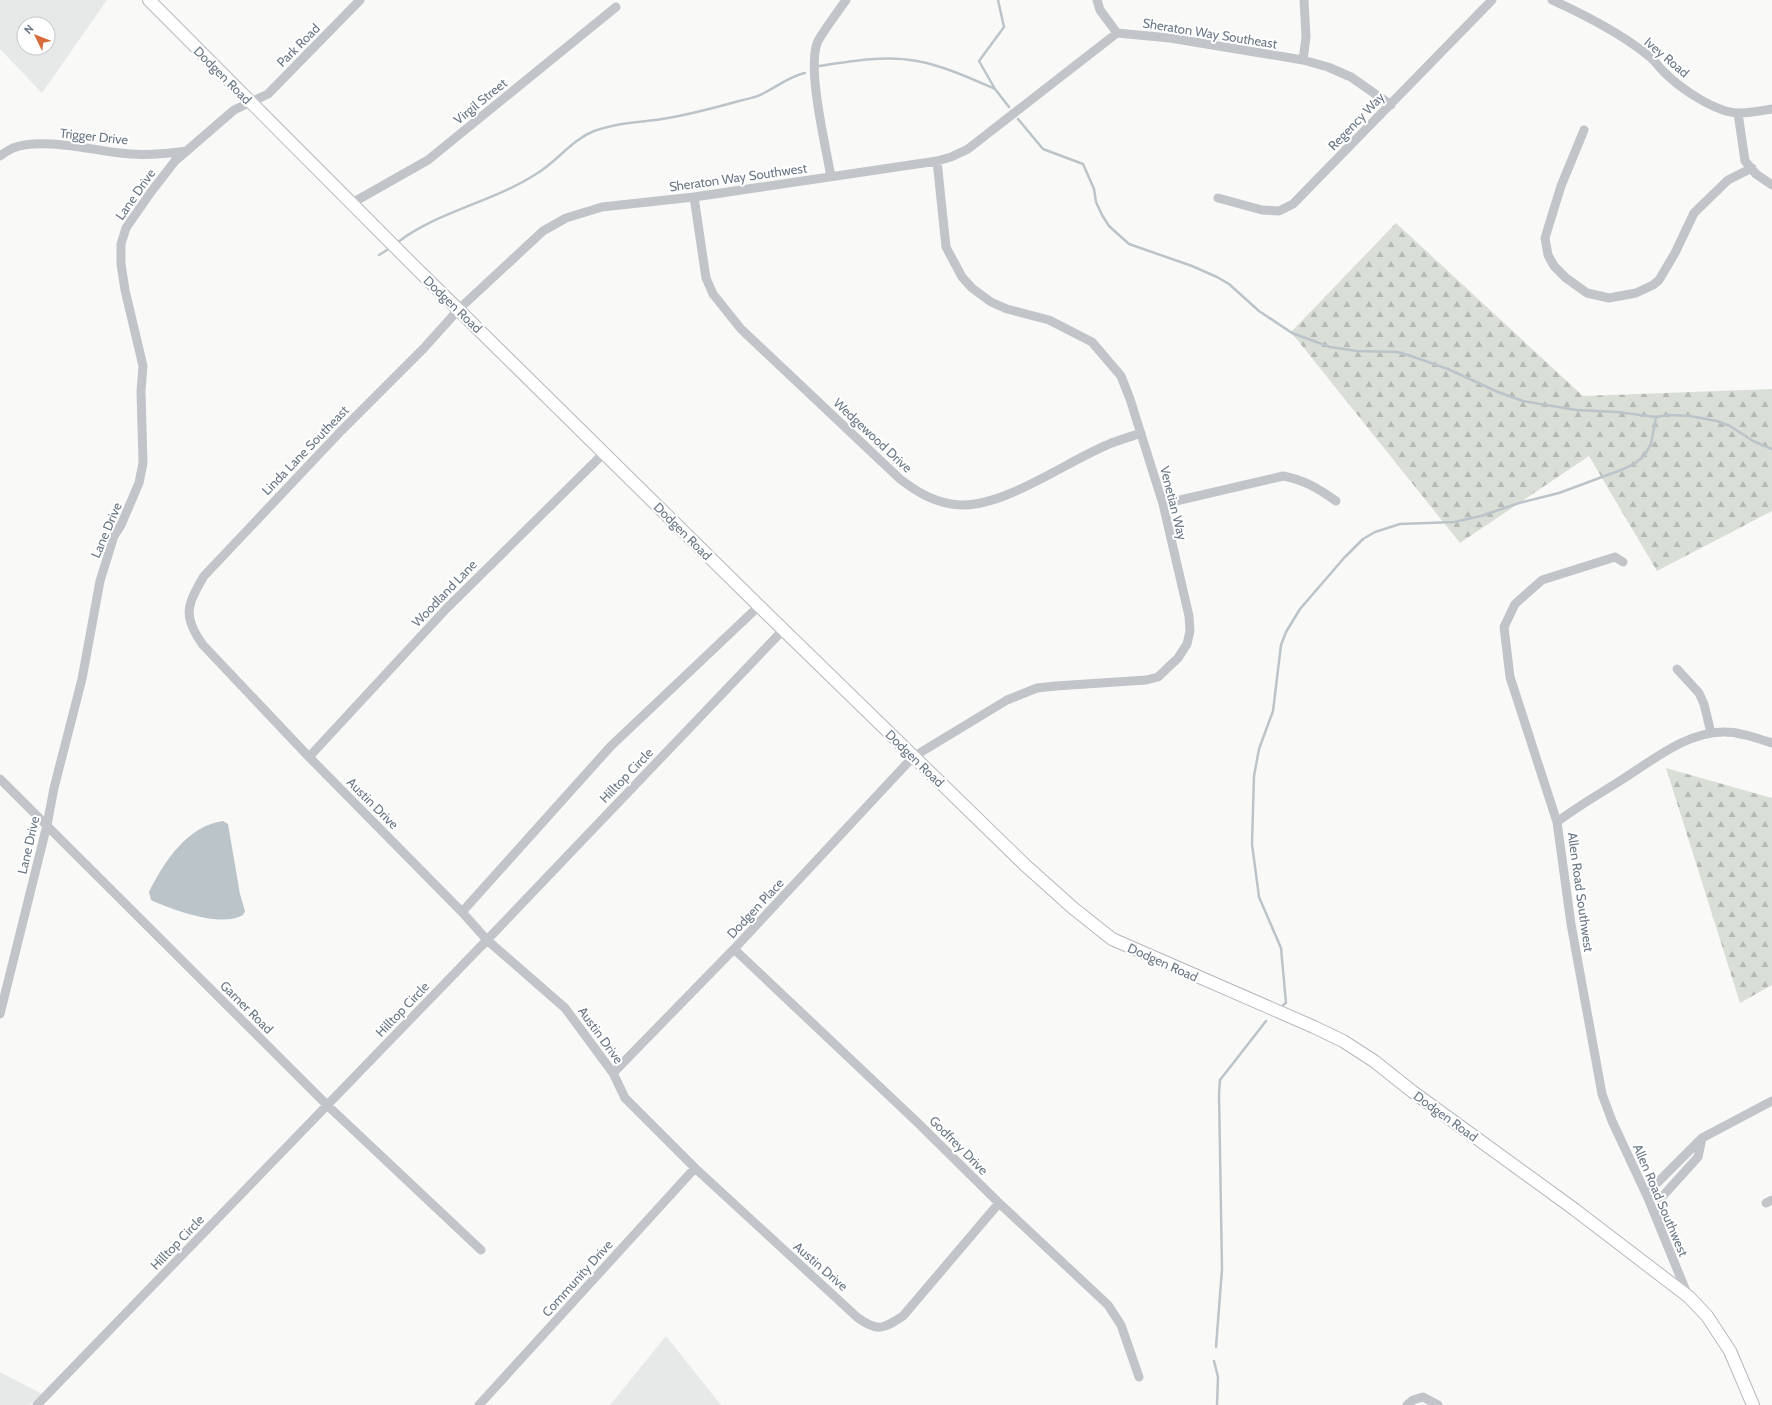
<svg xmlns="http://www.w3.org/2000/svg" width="1772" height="1405" font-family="Cabin,sans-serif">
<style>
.built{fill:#e7e9e8;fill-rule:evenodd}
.forest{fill:url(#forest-firs)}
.water{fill:#bbc4c9}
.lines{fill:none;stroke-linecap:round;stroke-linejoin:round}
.stream{stroke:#bbc4c9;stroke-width:2.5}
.secondary-casing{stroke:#b4b9be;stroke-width:14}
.street{stroke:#c1c5c9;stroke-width:9}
.secondary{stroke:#fff;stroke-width:12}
.labels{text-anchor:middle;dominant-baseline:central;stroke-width:4;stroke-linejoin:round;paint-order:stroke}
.street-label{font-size:13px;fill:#6b7886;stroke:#fff}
</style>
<defs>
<pattern id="forest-firs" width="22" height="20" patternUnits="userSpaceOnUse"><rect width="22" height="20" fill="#d9ded7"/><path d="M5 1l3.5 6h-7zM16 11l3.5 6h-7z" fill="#b4b9b4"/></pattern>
</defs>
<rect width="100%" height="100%" fill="#f9faf8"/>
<!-- built -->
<path class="built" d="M0 0H107L42 93 0 49ZM24 24H48V48H24Z
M666 1336 721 1405H610Z
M0 1372 42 1394 30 1405H0Z"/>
<!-- forest -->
<path class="forest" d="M1396 223 1583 396 1772 389V511L1657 571 1589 456 1460 543 1291 332Z
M1666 768 1772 798V985L1740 1003Z"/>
<!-- water -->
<path class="water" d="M223 821 228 824 240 894 245 911 243 915C222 928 172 910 151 900L149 892C164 862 187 826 223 821Z"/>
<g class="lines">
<!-- stream -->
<path class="stream" d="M998 0 1004 27 979 61 995 89 1009 107
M819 66C851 61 885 55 917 61 944 66 970 78 995 89
M1018 119 1043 149 1083 164 1094 189 1096 202 1102 215 1109 226 1129 244 1192 266 1217 277 1229 284 1259 311 1292 333 1330 347 1357 351 1397 352 1411 356 1448 369 1498 392 1523 401 1576 410 1617 412 1656 417 1668 415 1690 416 1717 421 1730 426 1753 441 1772 449
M398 242C439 211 493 202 536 174 557 162 571 140 594 131 619 122 637 123 662 119 688 115 714 108 739 101 747 99 757 97 764 93 778 86 790 76 805 73
M379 255 387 250
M1283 1005 1286 1003 1281 948 1259 897 1252 844 1254 776 1259 749 1273 711 1281 645 1286 632 1300 609 1344 558 1363 539 1375 532 1400 524 1454 522 1481 516 1519 503 1559 493 1621 470 1634 464 1644 456 1651 444 1656 417
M1216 1347 1222 1269 1219 1094 1220 1080 1266 1021
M1214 1361 1218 1377 1217 1405"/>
<!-- secondary casing -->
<g class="secondary-casing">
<path id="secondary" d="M149 0 414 266 759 606 1025 865 1073 908 1112 939 1314 1027 1343 1041 1374 1061 1413 1092 1574 1209 1689 1297 1707 1316 1730 1351 1753 1405"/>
</g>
<!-- street -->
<path class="street" d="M1097 0 1100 10 1117 33
M1552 0C1585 15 1622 34 1650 57 1655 61 1659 67 1664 72 1681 89 1715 112 1738 113 1750 113 1761 111 1772 109
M1303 60 1306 37 1304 0
M1738 113 1745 161 1756 174 1772 185
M1584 130 1561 186 1545 238 1548 255 1554 266 1566 278 1587 293 1609 298 1636 293 1653 285 1659 280 1675 253 1694 213 1728 180 1752 168
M0 156C4 153 9 150 13 148 39 137 92 150 120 153 142 156 165 154 187 151
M831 177C826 147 806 66 818 41 826 27 837 13 846 0
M694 197 706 278 713 294 741 329 900 479C918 493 937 504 961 505 1006 506 1066 462 1107 445 1118 440 1130 437 1141 433
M1218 198 1262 210 1279 211 1293 204 1492 0
M352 203 428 160 616 7
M1163 504 1283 476C1305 480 1319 489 1336 501
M1623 562 1615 557 1542 580 1515 604 1504 627 1510 677 1557 822 1571 924 1602 1094 1612 1121 1648 1198 1688 1296
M1677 669 1699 693 1704 704 1711 733
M309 757 446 609 604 453
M0 779 327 1105 481 1250
M1557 822C1578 806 1601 793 1623 779 1653 760 1688 731 1725 732 1740 732 1757 738 1772 743
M462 912 611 746 759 606
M734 949 918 1123 999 1203 1108 1305 1121 1325 1139 1377
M0 1014 47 825 54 788 82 679 100 581 114 536 121 525 139 483 143 463 141 391 143 366 125 290 121 264V244L126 228 151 192 175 161 234 110 268 94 360 0
M613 1073 734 949 913 757 1007 700 1037 688 1056 686 1146 680 1158 677 1178 658 1187 644 1190 631 1189 616 1163 504 1130 399 1121 376 1092 342 1049 320 1007 309 991 302 972 288 962 277 946 247 937 161
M1648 1198 1654 1186 1702 1138 1772 1101
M999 1203 903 1316C883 1329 878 1332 858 1318L695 1168 625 1098 613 1073 565 1008 487 940 462 912 309 757 203 645C182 616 187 605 204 576L341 431 424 348 459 309 543 231 566 218 602 207 694 197 937 161 951 157 968 149 1117 33 1170 38 1303 60 1328 67 1351 77 1391 105
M1766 1203 1772 1200
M1662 1226 1661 1198 1698 1157 1702 1138
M37 1405 487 940 784 629
M479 1405 695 1168
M1407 1405 1413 1400 1423 1397 1438 1405"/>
<!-- secondary -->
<use href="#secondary" class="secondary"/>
</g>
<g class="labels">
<!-- street labels -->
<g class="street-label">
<text transform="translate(1210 33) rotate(9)">Sheraton Way Southeast</text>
<text transform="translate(298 45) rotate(-45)">Park Road</text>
<text transform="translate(1667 57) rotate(40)">Ivey Road</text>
<text transform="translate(223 75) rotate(45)">Dodgen Road</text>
<text transform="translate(480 101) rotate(-39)">Virgil Street</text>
<text transform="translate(1356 121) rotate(-46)">Regency Way</text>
<text transform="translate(94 136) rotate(6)">Trigger Drive</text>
<text transform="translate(738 177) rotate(-8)">Sheraton Way Southwest</text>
<text transform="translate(135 194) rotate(-55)">Lane Drive</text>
<text transform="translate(453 304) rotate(44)">Dodgen Road</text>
<text transform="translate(873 435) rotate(43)">Wedgewood Drive</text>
<text transform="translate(305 450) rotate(-46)">Linda Lane Southeast</text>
<text transform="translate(1174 503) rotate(76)">Venetian Way</text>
<text transform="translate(106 530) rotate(-67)">Lane Drive</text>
<text transform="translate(683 531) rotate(45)">Dodgen Road</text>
<text transform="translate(444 593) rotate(-46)">Woodland Lane</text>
<text transform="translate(915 758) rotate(44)">Dodgen Road</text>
<text transform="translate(626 775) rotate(-46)">Hilltop Circle</text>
<text transform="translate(373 803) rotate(45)">Austin Drive</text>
<text transform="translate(28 845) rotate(-77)">Lane Drive</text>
<text transform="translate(1581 892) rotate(82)">Allen Road Southwest</text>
<text transform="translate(755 908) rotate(-47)">Dodgen Place</text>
<text transform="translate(1163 962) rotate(24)">Dodgen Road</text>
<text transform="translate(247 1007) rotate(45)">Garner Road</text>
<text transform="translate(402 1009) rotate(-46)">Hilltop Circle</text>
<text transform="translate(601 1035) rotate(54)">Austin Drive</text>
<text transform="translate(1446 1116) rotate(36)">Dodgen Road</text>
<text transform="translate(959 1145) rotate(45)">Godfrey Drive</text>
<text transform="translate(1661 1200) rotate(67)">Allen Road Southwest</text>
<text transform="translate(177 1242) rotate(-46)">Hilltop Circle</text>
<text transform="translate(821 1266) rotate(41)">Austin Drive</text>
<text transform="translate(577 1278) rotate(-48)">Community Drive</text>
</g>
</g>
<!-- north arrow -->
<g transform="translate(36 36) rotate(313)"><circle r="19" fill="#ffffff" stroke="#c4c9cf"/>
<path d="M0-3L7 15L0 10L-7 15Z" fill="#d76c3a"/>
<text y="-6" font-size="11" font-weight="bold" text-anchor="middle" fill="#6b7886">N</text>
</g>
</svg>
